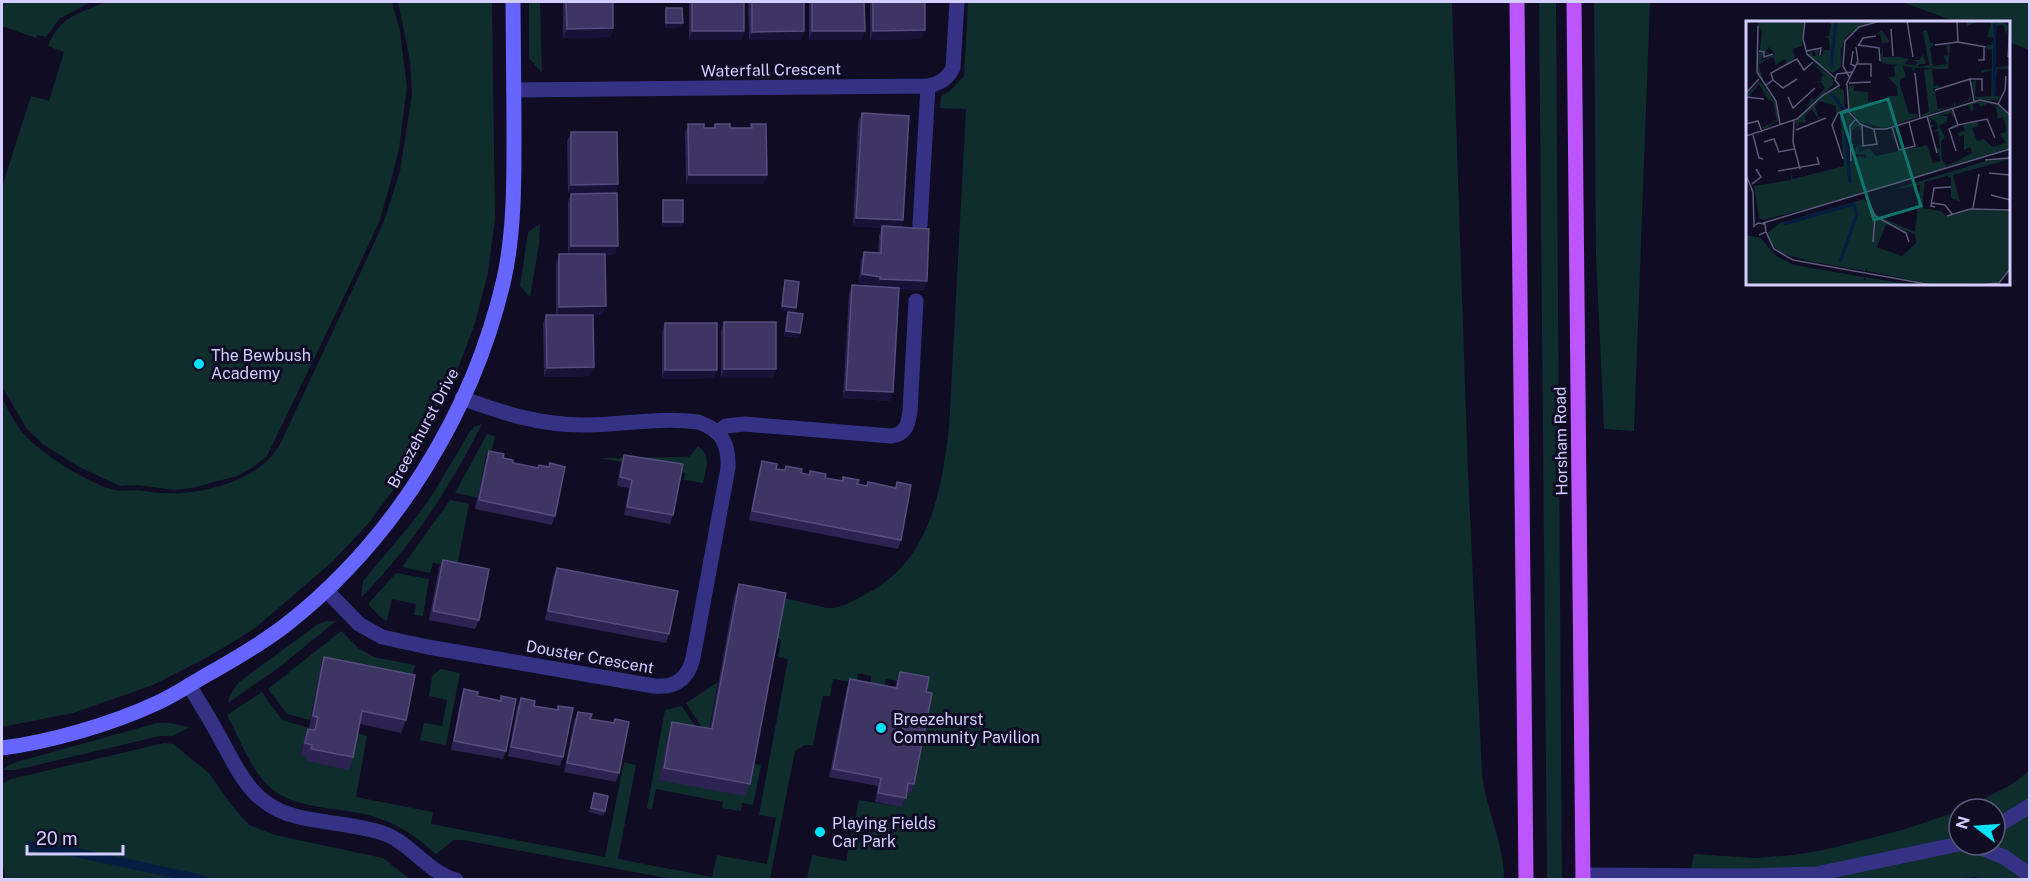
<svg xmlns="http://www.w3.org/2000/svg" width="2031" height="881" font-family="'Public Sans',sans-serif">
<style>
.green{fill:#0e2d2c}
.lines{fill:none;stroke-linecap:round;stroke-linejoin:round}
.stream{stroke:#051c43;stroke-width:9}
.lane{stroke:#353286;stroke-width:15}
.street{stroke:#353286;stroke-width:15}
.secondary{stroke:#6765ff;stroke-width:15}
.primary{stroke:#bd55ff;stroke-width:15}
.wall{fill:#2c2353}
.shaded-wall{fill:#191238}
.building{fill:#3e3565;stroke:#554d7e;stroke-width:1.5}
.poi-dot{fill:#00e2f9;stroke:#0f0c23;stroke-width:2}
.labels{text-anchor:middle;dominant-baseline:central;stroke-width:6;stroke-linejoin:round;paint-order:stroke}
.street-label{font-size:16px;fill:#d3ceff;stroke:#0f0c23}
.poi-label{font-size:16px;fill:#d3ceff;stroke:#0f0c23;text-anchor:start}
.inset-river{fill:none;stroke:#051c43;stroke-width:3}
.inset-road{fill:none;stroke:#5d5a7b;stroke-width:1.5}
.view{fill:#0f766e;fill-opacity:0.15;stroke:#0f766e;stroke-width:3}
.inset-edge{fill:none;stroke:#d3ceff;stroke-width:3}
</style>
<rect width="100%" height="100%" fill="#0f0c23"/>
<!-- green -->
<path class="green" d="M2 2H91L59 19 46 37 37 35 36 38 2 26Z
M106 2H392L400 31 407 87 399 149 389 188 380 220 355 274 267 456 252 468 237 476 192 488 174 490 138 485 120 486 79 467 43 444 27 429 2 387V187L31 96 49 101 64 52 48 46C59 17 79 13 106 2Z
M398 2H492L495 219 488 273 475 323 456 374 430 429 399 482 368 524 332 562 254 629 206 658 153 685 73 713 2 727V398C8 410 15 423 23 433 37 451 94 487 116 490 125 492 134 489 144 491 173 495 191 494 220 486 246 478 269 466 281 442L371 250 385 218 400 171 412 94 410 61Z
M529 2H540L542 73 529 58Z
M968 2H1452L1468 472 1482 774C1486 810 1504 843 1504 879H807L812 855 846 861 859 800 902 807 897 681 886 679 884 687 870 684 871 676 858 673 857 683 833 679 830 696H823L813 745H805L795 751 770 879H672L463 840H454L436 854C419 839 400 825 378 818 345 806 301 812 272 789 252 774 239 737 227 715L262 692 282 720 313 729 310 743 303 742 301 755 307 757V761L356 733 367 736 356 797 433 812 431 824 605 857 624 762 636 765 618 859 712 877 717 855 767 864 776 818 759 815 788 659 778 657 781 640 775 638 747 591C768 595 789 599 810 604 817 605 826 609 833 608 843 607 857 599 866 594 930 561 941 493 949 428L966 109 940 108 941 96 950 91 964 76Z
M1539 2H1556L1562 880 1547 879Z
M1594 2H1650L1634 431 1604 429 1596 256Z
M1902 2H2029V50L2009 42 2008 22H1957Z
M540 224 539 244 530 297 520 286 528 232Z
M482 424C448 491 413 544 361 598L363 581 415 519 436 489 469 433 474 427Z
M487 434 495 436 491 455H486L478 498 455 493Z
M698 446C712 456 706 469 703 483L684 480 685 473 599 458 689 457Z
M450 500 469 504 457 567 433 563 430 573 402 567Z
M396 573 429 579 423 616 414 615 416 604 392 599 387 621 381 618 368 604Z
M327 621H336L277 669 228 703 230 695 239 682 318 624Z
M341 631 358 648 374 657 415 665 412 677 322 660 310 720 287 714 268 689Z
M441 669 460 673 446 745 420 740 424 723 442 726 447 700 429 696 432 676Z
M718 682 709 731H704L686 703Z
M682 706 699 732 668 735 660 780 752 763 761 765 753 805 742 803 741 811 722 808 723 802 656 789 652 809 647 808 665 710Z
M157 723H169L190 727 172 736H160L16 770H3L9 765 20 761Z
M164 743 173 744 209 773 233 807 249 825 275 835 383 858 410 879H5L2 859V784L11 779Z
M2029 771V879L1980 880 1976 877 1938 880H1689L1694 854 1756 858 1793 855 1824 850 1902 830 1959 811V845H1995V809H1964L2012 784Z"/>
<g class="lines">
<!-- stream -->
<path class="stream" d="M30 846 74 852 204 880"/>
<!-- lane -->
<path class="lane" d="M1995 827 2030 806
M1974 845 2004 857 2030 875
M1583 875 1745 876 1816 874 1959 844"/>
<!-- street -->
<path class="street" d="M514 90 928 86C941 83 947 79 953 68L957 2
M920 225 928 86
M717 433 726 426 744 424 891 436C906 434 908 425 910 411L916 301
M326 590 359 624 382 637 428 647 654 686C675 688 688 679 693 658L728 468C729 444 722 430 698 422 660 417 620 425 583 425 540 425 502 413 462 398
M189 685C199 702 210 719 219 736 240 774 253 807 299 817 328 824 360 824 388 835 413 846 429 873 456 880"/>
<!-- secondary -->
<path class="secondary" d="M2 748C50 742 112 724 157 703 175 695 192 683 210 673 236 658 263 643 287 624 394 540 473 413 504 279 515 228 514 175 514 123 514 83 513 42 513 2"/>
<!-- primary -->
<path class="primary" d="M1517 2 1526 880
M1574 2 1583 880"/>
</g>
<!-- wall -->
<path class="wall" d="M563 2H613V28L610 37 563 38Z
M689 2H744V31L741 40H689Z
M748 2H804V31L801 40H749Z
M809 2H864L865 31 861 40H809Z
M870 2H925L922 39 870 40Z
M666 8 681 27 665 28V13Z
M862 113 903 220 901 227 924 290 899 289 890 401 843 398 849 294 852 285 877 286 859 283 861 261 864 252 878 253 879 235 882 228 853 226 858 122Z
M688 124 704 128H713L715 124 730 128H750L751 124 764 184H686L685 133Z
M571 132 618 184 615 193H568L567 141Z
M571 194 615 254 605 255 606 306 602 315H593L594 367 590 376 544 377 543 324 546 315H556V263L559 254H568V202Z
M663 200 683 222 682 226 662 227V205Z
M785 280 796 308 794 312 781 310 784 285Z
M788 312 799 338 784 336 786 317Z
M724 322 773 378H721V331Z
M665 323 717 370 714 378 662 379V332Z
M489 451 513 463 538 468 548 467 550 463 555 516 552 525 475 509 486 459Z
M624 455 673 515 670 524 624 515 629 488 617 486 621 463Z
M762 461 776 469 809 475 810 471 825 478 842 481 843 477 857 484 867 486 896 487 897 482 901 540 898 549 749 520 759 470Z
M443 560 479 620 475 629 429 620 439 568Z
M557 568 669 634 666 643 545 620 553 577Z
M739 584 750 784 745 796 659 780 668 735 672 722 710 729 734 597Z
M324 657 406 720 401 733 360 724 353 757 349 770 307 761V757L301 756 303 742 308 729 313 730V729L309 728 320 669Z
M900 672 926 692 914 784 911 793 907 792 902 807 875 802 878 786 829 777 847 687 850 679 895 687Z
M464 689 477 696 500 700 501 696 506 751 503 759 451 750 461 698Z
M521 698 534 706 557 710 558 706 563 757 560 766 508 756 517 707Z
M578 712 590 719 613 723 615 719 619 773 616 782 564 772 574 720Z
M594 793 605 811 604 816 589 812Z"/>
<!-- shaded-wall -->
<path class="shaded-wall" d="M666 23H683L681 27 665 28Z
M613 28 610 37 563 38 567 29Z
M925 30 922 39 870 40 873 31Z
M692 31H744L741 40H689Z
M804 31 801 40H749L752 32Z
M812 31H865L861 40H809Z
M689 175H767L764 184H686Z
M618 184 615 193H568L571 185Z
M856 218 903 220 900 229 853 226Z
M663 222H683L682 226 662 227Z
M571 246H618L615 254 568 255Z
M862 274 880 277 877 286 859 283Z
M880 279 927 281 924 290 877 287Z
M606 306 602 315 556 316 559 307Z
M782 306 796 308 794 312 781 310Z
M786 331 800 333 799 338 784 336Z
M594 367 590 376 544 377 547 368Z
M724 369H776L773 378H721Z
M665 370H717L714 378 662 379Z
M846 390 893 392 890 401 843 398Z"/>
<!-- building -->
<path class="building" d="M566 2H613V28L567 29Z
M692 2H744V31H692Z
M752 2H804V31L752 32Z
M812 2H864L865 31H812Z
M873 2H925V30L873 31Z
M666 8H682L683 23H666Z
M862 113 909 116 903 220 856 218Z
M688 124H704V128H715V124H730V128H752L751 124H766L767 175H689Z
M571 132H617L618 184 571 185Z
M617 193 618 246H571V194Z
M663 200H683V222H663Z
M882 226 929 229 927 281 880 279V277L862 274 864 252 881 253Z
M559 254H605L606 306 559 307Z
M785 280 799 282 796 308 782 306Z
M852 285 899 288 893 392 846 390Z
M788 312 803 314 800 333 786 331Z
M546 315H593L594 367 547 368Z
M724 322H776V369H724Z
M665 323H717V370H665Z
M489 451 504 454 503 458 513 460V463L538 468 539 465 549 467 550 463 565 467 555 516 479 500Z
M624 455 683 464 673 515 627 507 632 480 620 477Z
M762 461 777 464 776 469 785 470 786 466 802 469 801 473 810 475V471L826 474 825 478 843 481V477L859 480 857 484 867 486 868 482 896 488 897 482 911 485 901 540 752 511Z
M443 560 489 569 479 620 433 611Z
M557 568 678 591 669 634 548 611Z
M739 584 786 593 750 784 664 768 672 722 712 729Z
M324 657 415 675 406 720 362 711 353 757 311 749 312 745 305 743 308 729 315 730 318 717 313 716Z
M900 672 929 677 926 692 932 693 914 784 908 783 906 798 878 793 881 778 833 769 850 679 897 688Z
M464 689 478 692 477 696 501 701V696L516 699 506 751 454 741Z
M521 698 535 701 534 706 558 710V706L573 708 563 757 511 747Z
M578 712 592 714 590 719 614 723 615 719 629 722 619 773 567 763Z
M594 793 608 796 605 811 591 808Z"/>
<!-- markers -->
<g class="poi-dot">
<circle cx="199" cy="364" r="6"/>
<circle cx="881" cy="728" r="6"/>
<circle cx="820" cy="832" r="6"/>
</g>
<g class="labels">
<!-- street labels -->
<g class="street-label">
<text transform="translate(771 70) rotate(-1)">Waterfall Crescent</text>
<text transform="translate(423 428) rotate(-62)">Breezehurst Drive</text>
<text transform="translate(1561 441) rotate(-91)">Horsham Road</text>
<text transform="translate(590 657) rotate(10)">Douster Crescent</text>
</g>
<!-- poi labels -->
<g class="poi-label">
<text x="211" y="355">The Bewbush<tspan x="211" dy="18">Academy</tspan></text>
<text x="893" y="719">Breezehurst<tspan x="893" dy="18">Community Pavilion</tspan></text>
<text x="832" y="823">Playing Fields<tspan x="832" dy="18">Car Park</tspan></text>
</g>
</g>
<!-- overview -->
<g transform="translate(1746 21)">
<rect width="264" height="264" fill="#0f0c23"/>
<path d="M16 0H58L56 24 64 41 56 25 47 28 49 37 41 43 39 38 30 44 27 36 22 38 12 44 19 62 24 60 20 63 11 50V39L13 31 18 32 15 40 29 33 23 26 20 30 25 34 14 30 16 9 11 4ZM79 0H125L101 14 95 28V46L87 52 72 45 62 33 66 30V35H70L68 29 73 28 72 34H77V29H84L83 18 78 15H83L85 3ZM221 0H254L263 5 260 13 257 4 250 5V46L264 45V48H251L248 75H254L258 69 251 80 229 78 226 62 230 58 229 76 245 75 246 49 235 52V49L246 48V29L240 28 241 24H246L247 17 241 16 245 2 232 0 221 5ZM136 9 144 21 137 22V36H154L163 38 158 43 169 44 172 41 165 39H173L177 33 180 43H173L172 46 183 44 177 10 181 9 184 22 189 23 184 27 187 45 201 43 198 35 202 34 200 24 204 23 202 48H186L188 65 192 64 193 67H187L188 70H194L189 71 192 88 208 85V81L210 84 219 80H222L224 73 225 79 178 95H175L183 90 178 49 187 47H169L167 52 166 46 157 45 160 56 154 58V64L163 93H171L172 96 138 107 113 101 102 86 103 64 108 65V70L122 71V80L140 82 141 75H152L151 66 142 56 149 55 148 45 152 44 134 42 138 41H134L137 25 134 13H130ZM67 43 85 54 88 62 86 65 63 85 61 86 58 82 62 85 65 77 68 79 79 67 75 61 64 62 75 60 77 53ZM14 60 29 80 33 99 19 108 16 107 15 101 17 106 31 99 27 80 22 79 13 63 3 76 1 73ZM93 66 98 70 99 88 90 92V85L74 80 69 85 72 96 77 97 72 98 66 88 59 95 60 102 53 101 51 108 50 100 76 75ZM241 80 254 85 264 95V127L75 185 16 199 13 196 8 165 45 159 44 151 47 158 98 145 94 93 102 90 107 99 101 114 104 140 108 135 121 137 119 133H107L104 115 105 105 109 101 115 105 114 110 112 105 106 110V123H112L107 124 109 132 110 125 115 124 118 127 112 125 114 131 123 127 130 135 181 124 187 142 195 140 191 128 194 127 192 110 186 111 192 108 191 102 185 97V104H189L185 107 183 96 205 89 208 94 207 96 205 92 192 95H202L200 102 193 104 199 117 195 120 196 139 201 145 226 132 224 126 218 129V114L213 116 211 112 219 110 217 104 205 108 207 106 231 101 233 105 226 107 231 120 238 118 246 126 260 122 254 113 260 111V105L257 96 252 98 250 85 242 82 235 86 231 82 227 83 228 89 225 90 222 84 208 89 229 81ZM264 138 207 154 214 181 205 177V157L201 155 179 161 177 177V187L195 190 201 196 223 189 264 190V247L252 262 190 264 121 250V246L119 250 62 240 35 232 23 221 21 212 34 202 118 178 132 195 169 211 174 164 145 169 240 140ZM140 203 169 213 170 222 156 235 131 226ZM0 214 15 217 30 235 48 244 118 256V260L120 256 168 264H0Z" fill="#0e2d2c" fill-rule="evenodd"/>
<path class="inset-river" d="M85 46 90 0M86 73 97 88M248 74 249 2M98 93 104 162M38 203 108 183M94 241 111 193 108 183"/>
<path class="inset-road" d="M59 0 57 18 61 33 89 57M161 0 167 36M211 0 212 21 240 26M12 5 11 51 30 80 34 103M145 8 147 35M112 24 133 27 134 40M189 24 212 21M112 25 117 17 130 15M13 30 18 31V36L27 33M60 30 75 27 74 34M107 30 105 43 110 46M262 36 264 5M232 39H238V26M111 43H125V56M169 52 174 97M104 57 97 45 99 20 113 6 134 0M224 58H236V70M27 59 37 67 51 58M103 62 125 61M101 63 103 91 114 103 127 108H140L234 79 252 83 264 94M93 64 89 59 91 53 106 51M100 64 112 40 110 26M19 65 27 59 25 52 47 40 51 38 58 49 67 41M189 69 224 58 228 80M0 72 13 58M0 76 18 78M42 76 47 87 69 67M252 83 259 69 260 55M206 87 212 104 241 98 249 117M181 95 191 132M48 100 47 121 54 148M0 103 12 100 16 111M116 104 117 125 131 123 128 109M146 106 153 129 169 125 163 101M50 109 80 97M7 114 13 137 17 138M0 115 51 98 77 74 94 64M18 121 28 118 33 131 48 128M210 130 203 108 212 104M97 138 86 104 92 92 102 88M239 139 264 137M105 140 104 105 109 99M32 150 73 143 71 136M243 152 264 154M0 154 7 171 8 204M6 163 15 156 10 148M245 174 264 179M121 176 129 195 160 212 163 221M186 182 199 184 206 193M189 186 185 185 188 167 205 166M227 187 233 153M201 195 224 188 264 189M17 202 264 128M7 206 12 202 19 203 20 211 13 214M20 211 28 228 47 239 186 264M127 221 129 197M234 264 253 262 264 248"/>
<path class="view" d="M142 78 175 185 128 199 95 92Z"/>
<rect width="264" height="264" class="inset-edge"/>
</g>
<!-- border -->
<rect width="2031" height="881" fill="none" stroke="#d3ceff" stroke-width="6"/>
<!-- north arrow -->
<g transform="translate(1977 827) rotate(287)"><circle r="28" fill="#0f0c23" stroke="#5d5a7b" stroke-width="1.5"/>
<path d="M0-4.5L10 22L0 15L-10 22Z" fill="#00e2f9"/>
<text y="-9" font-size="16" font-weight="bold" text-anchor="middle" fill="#d3ceff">N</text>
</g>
<!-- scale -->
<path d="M27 845v9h96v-9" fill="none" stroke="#d3ceff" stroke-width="3"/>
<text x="36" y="845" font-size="18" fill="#d3ceff" stroke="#0f0c23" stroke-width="4.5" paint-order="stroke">20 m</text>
</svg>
